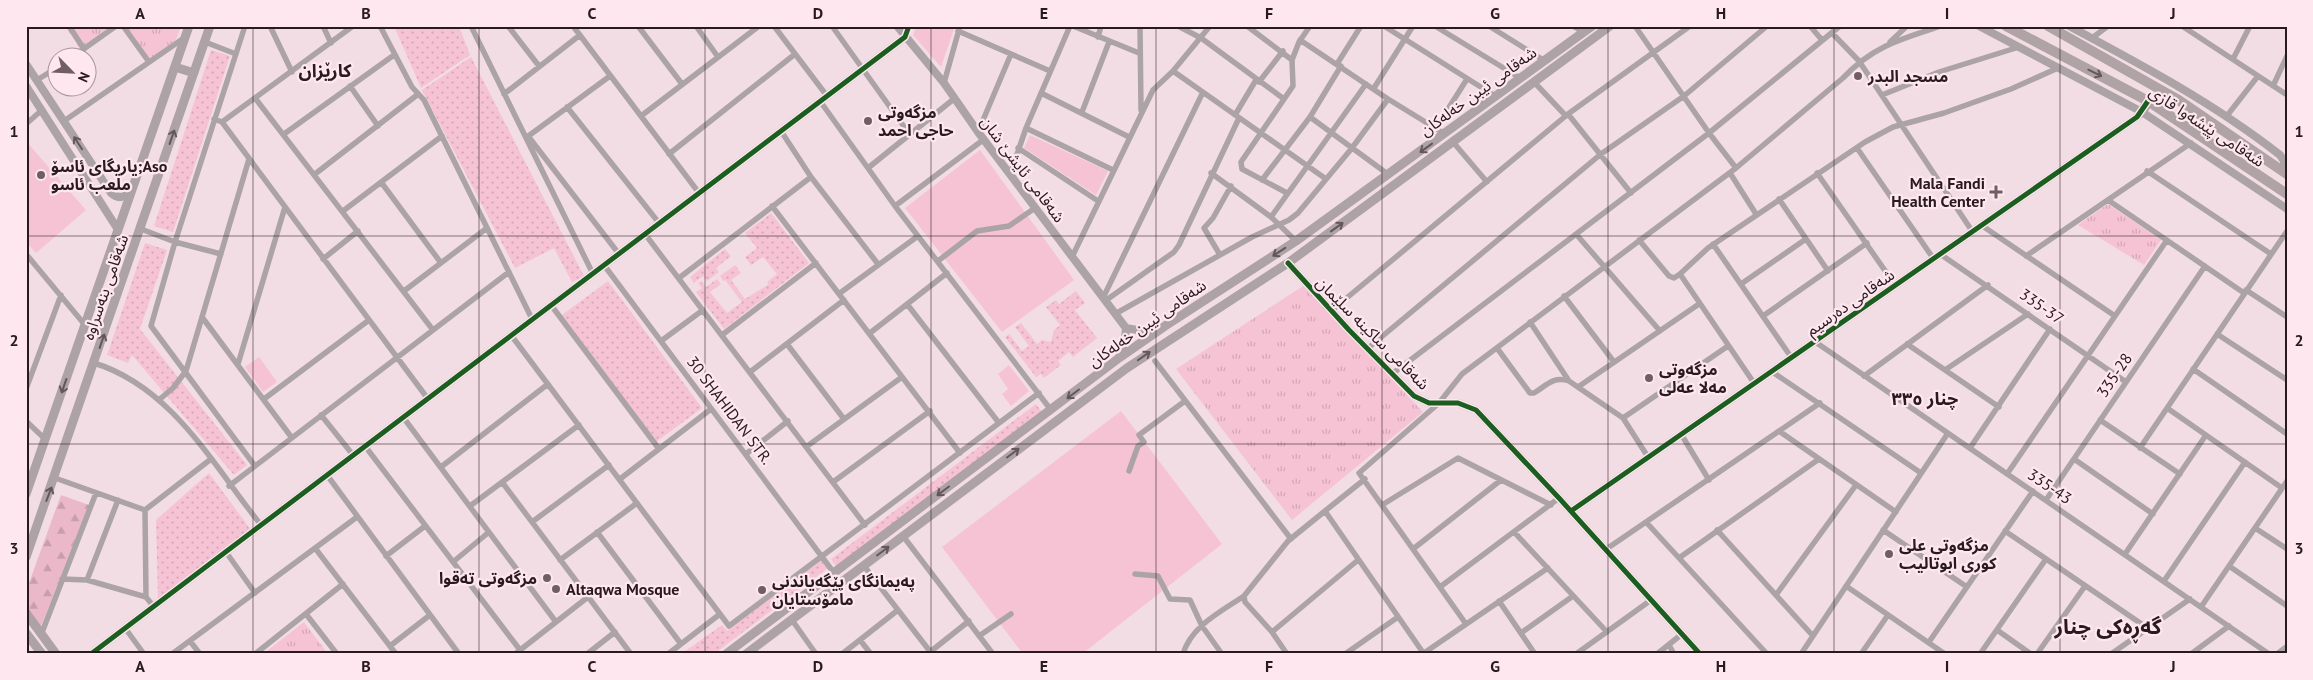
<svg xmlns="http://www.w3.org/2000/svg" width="2313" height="680" font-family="'PT Sans','Noto Sans Arabic',sans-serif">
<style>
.grass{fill:url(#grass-dots)}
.forest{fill:url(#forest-firs)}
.park{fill:url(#park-tufts)}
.garden{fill:#f6c3d4}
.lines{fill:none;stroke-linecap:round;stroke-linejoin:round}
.minor{stroke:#aca3a6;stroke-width:5.5}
.tertiary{stroke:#aca3a6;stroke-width:8}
.secondary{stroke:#ada2a5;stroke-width:9}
.trunk{stroke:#b0a3a6;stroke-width:10}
.cycleway-casing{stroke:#fee7ee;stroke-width:8}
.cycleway{stroke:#1b5e20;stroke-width:5}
.oneway{stroke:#65585c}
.oneway2{stroke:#64575b}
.oneway3{stroke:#63585c}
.grid{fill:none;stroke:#281a1f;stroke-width:1;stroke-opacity:0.55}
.poi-dot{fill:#6f5e64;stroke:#fee7ee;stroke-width:2}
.labels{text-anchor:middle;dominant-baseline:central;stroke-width:4.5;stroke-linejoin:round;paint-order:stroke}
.poi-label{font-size:16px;font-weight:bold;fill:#281a1f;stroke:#fee7ee;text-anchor:start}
.street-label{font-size:16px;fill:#281a1f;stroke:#fee7ee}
.neighbourhood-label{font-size:18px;font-weight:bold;fill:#281a1f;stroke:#fee7ee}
.district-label{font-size:21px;font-weight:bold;fill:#281a1f;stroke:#fee7ee}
.neatline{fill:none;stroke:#281a1f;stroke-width:2}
.grid-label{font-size:16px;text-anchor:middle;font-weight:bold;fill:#281a1f}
</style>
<defs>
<pattern id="grass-dots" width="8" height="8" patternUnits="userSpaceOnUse" patternTransform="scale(1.25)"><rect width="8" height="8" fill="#f6c3d4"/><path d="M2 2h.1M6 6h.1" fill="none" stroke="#d3a7b6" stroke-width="1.8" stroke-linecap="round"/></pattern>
<pattern id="forest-firs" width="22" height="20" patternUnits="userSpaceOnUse" patternTransform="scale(1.25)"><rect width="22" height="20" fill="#eab8c9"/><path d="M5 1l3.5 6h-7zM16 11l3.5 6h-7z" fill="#c99eac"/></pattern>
<pattern id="park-tufts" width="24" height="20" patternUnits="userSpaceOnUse" patternTransform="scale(1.25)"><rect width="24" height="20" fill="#f6c3d4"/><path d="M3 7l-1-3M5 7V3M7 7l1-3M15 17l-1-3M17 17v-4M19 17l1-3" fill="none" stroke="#d3a7b6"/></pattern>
</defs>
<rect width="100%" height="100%" fill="#f3dde4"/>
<!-- grass -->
<path class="grass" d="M394 26H459L470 55 421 88Z
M211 50 230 56 173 232 154 226Z
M471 57 584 276 572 282 554 248 515 268 422 90Z
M771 213 809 263 724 329 696 292 702 288 698 283 701 281 706 287 717 279 721 284 710 292 727 313 742 302 725 280 723 281 720 276 735 265 741 273 731 280 745 299 769 284 767 282 777 274 763 257 751 265 745 257 757 248 745 233Z
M145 243 167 250 140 329 247 465 234 475 132 355 128 363 107 355Z
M725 249 731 256 716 268 719 272 707 281 703 276 694 283 690 277Z
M608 281 702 408 656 442 562 315Z
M1076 291 1085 303 1075 310 1097 338 1073 357 1069 352 1058 361 1061 365 1044 378 1041 374 1036 377 1005 337 1009 334 1022 351 1029 346 1015 327 1021 323 1037 344 1042 340 1051 342 1054 330 1060 325 1046 307 1056 300 1059 304Z
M1036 404 1042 412 837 567 831 559Z
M209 473 251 530 158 599 156 520Z
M822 559 828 568 714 654H681L722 625 727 631Z"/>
<!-- forest -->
<path class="forest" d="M61 495 89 505 40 629 26 607V591Z"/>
<!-- park -->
<path class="park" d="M65 26H108L109 27 80 49Z
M121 26H181L176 40 146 62Z
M2108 204 2161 240 2144 265 2078 225Z
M1303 286 1423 412 1292 520 1176 369Z
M304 622 328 654H263Z"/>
<!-- garden -->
<path class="garden" d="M917 26H955L941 67 913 35Z
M1030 135 1108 171 1096 195 1024 148Z
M26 141 86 210 36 253 26 242Z
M980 150 1074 280 1002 332 905 208Z
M259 357 277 382 263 392 245 367Z
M1009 365 1029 391 1011 406 1002 394 1008 389 998 374Z
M1121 411 1222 544 1082 654H1023L942 547Z"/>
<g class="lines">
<!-- minor -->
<path class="minor" d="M69 26 84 49
M123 26 149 62
M245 26 175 242 151 326 255 466
M270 26 292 72
M323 26 331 43
M380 26 412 87 424 100 532 319
M471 26 593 274
M508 26 539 66
M573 26 699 193
M638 26 682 84
M696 26 718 57
M774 26 827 96
M832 26 910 135
M1073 26 1139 53
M1140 26 1141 110
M1178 26 1201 38 1284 99
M1247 26 1292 60
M1384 26 1495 96
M1435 26 1520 78
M1489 26 1545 61
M1573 26 1584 32
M1635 26 1709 133 1736 168
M1810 26 1822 40
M2182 26 2287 95
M958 31 1050 71
M1832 33 1859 61 1972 231
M905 37 909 26
M1098 37 1101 26
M2092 38 2108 26
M1300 40 1388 99 1445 134
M205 42 236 54
M1890 42 1907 26
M71 58 116 26
M2233 59 2250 26
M1337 64 1361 26
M1173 71 1326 179
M37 80 58 67
M1259 82 1283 51
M1534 82 1566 116
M944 83 960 26
M350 86 378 126
M2273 86 2287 56
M1374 88 1413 26
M1041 93 1129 137
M504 94 580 35
M1882 95 1939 72 2019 47
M255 98 433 330
M820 101 895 206 1051 410
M567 107 659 223
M1082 112 1109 42
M1568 114 1631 193
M1235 115 1256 80
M641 116 759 26
M1310 117 1389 175
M2226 117 2258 76
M214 119 222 122 428 399
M64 121 184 38
M222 122 353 26
M26 124 42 110
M1026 128 1113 170
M1436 128 1467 79
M781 131 811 177 878 264
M978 132 1011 54
M284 134 394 55
M528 136 619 254
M527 137 610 76
M1453 142 1487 182
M1018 148 1098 201
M1857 148 1933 258
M669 154 795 54
M868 168 955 98
M2147 171 2271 254
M1211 173 1271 217
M1730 173 1756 214
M1817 173 1895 285
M315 174 417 95
M1010 175 1026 128 1070 26
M1262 180 1310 117 1341 66
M381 182 441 263
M1287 193 1242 169 1241 162 1293 86 1292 60 1299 42 1310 26
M1779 199 1828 271
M2108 200 2244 293
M772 206 960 453
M895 206 983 140
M343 211 442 136
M1981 225 2115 316
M141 229 175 242 221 254
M645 234 865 525
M1576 234 1660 331
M1639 240 1669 276 1674 278 1680 274 1708 248 1865 142 1893 127 1944 113 2011 89 2058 68
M1296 241 1271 217 1366 84
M1713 244 1791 357
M26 254 85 325
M1940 254 2126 382
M1220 255 1204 228 1213 218 1231 186
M2026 256 2191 143
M1072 257 1153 90 1173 71 1210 26
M323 259 358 231
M938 261 977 231 1009 226 1035 208
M604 265 834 573
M1680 274 1754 383
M679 278 811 177
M1741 284 1806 239
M2246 290 2287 317
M404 291 487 228
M840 293 918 236
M1564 296 1614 362
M1103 298 1203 92
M1105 301 1174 252 1179 245 1239 118
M907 304 999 423
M551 305 659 449
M1331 311 1568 114 1690 26
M1115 314 1252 237 1289 220 1298 213 1352 148 1388 99
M1763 316 1867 243
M202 317 292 438
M1530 322 1569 381 1623 418 1648 457
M870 333 947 273
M2217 334 2287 380
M511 335 729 626 1039 393
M722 335 816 263
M661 341 703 310
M1814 341 2269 654
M787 344 844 419
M1907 344 1999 407
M1497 348 1530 393H1534C1547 385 1553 376 1569 381
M1367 349 1601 154 1684 96 1767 26
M1155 361 1291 539
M94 363C172 387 213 465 261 525
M238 364 285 207
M2193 369 2287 434
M1945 370 2028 314
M1771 371 1921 473
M750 372 844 300
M1392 374 1709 133 1840 26
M1864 376 1988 285
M1578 387 1699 304
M26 389 61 295
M160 399 173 388 186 371 249 159
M264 399 369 320
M2167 408 2282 488
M321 415 353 455
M403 417 556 622
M1623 418 1728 346
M2100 420 2180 474
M26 421 45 439
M1779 431 1896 512
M1681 434 1709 480
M365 446 520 650
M806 447 902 377
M1970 448 2050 329
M2140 448 2287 231
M746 454 788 421
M2074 459 2153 514
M441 467 548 384
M1129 471 1138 446 1144 442 1139 435 1185 401
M2007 474 2167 240
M327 475 459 654
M55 478 145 510
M620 479 711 409
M1365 479 1325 511 1424 654
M502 482 631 654
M833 482 930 411
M229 486 509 272
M2046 500 2205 266
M1382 505 1458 458 1551 505
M470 506 579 425
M145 510 146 597
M145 510 211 459
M532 522 609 465
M1646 522 1767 654
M2255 528 2287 549
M1717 530 1813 636
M1883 530 1967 587
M2005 531 2146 627
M597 532 681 644
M1514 532 1607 632
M903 536 993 654
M315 548 396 654
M1413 549 1501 480
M1605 550 1820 403
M226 552 255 593
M2125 554 2206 435
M386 556 425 526
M1679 558 1819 459
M560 560 637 503
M453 562 489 532
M864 566 932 654
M2229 566 2287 606
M1135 574 1158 576 1170 599 1190 600 1202 626 1222 654
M62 579 87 580 146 597 154 607
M87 580 118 500
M2164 581 2245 462
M1846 586 1945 654
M1440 587 1559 498
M1776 595 1856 485
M1499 601 1535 654
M2201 607 2287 481
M306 614 337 654
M792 620 816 654
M1466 624 1359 473 1439 403 1462 374 1736 168 1843 78C1873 46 1901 39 1941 26
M125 628 144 654
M1997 630 2031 654
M1272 632 1358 560
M1521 633 1573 596
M41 635 96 493
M979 636 1011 614
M860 640 871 654
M190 641 200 654
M1929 642 2033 491
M1669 645 1674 654
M390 646 430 615
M930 652 969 621
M1424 653 1548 568
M172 654 357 517
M255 654 343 584
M515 654 588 597
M587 654 615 632
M668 654 720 614
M842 654 898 610
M1183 654C1191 626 1222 611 1244 596
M1287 654 1272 632 1245 602 1244 596 1288 541 1325 511
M1345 654 1398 617
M1576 654 1651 600
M1657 654 1682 634
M1801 654 1948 433
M1861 654 1888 615
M1980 654 2046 559
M2037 654 2085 586
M2111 654 2190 599
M2191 654 2229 626"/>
<!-- tertiary -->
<path class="tertiary" d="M897 26 944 83 978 132 1126 328 1148 332 1159 328
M1979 26 2142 112 2287 209
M2069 26C2142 65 2215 104 2280 155L2284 161V172
M26 64 111 193C118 200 125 197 131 191
M26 86 117 228
M1288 263 1349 330 1414 396 1429 403H1458L1476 410 1559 498 1700 654
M1119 357 1124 349 1126 328
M1571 511 2137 117 2142 112
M91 654 905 37
M2279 654 2287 648"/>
<!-- secondary -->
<path class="secondary" d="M175 67 194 73
M26 494 189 26
M26 557 210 26
M26 613 56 654
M26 633 42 654
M726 654 1119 358 1165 326 1296 241 1592 26
M746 654 1127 368 1288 263 1610 26"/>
<!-- trunk -->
<path class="trunk" d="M2006 26 2148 101 2287 194
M2048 26 2177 99 2287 174
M2142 112 2148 101"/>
<!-- cycleway casing -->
<g class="cycleway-casing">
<path id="cycleway" d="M1288 263 1349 330 1414 396 1429 403H1458L1476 410 1559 498 1700 654
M1571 511 2137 117 2148 101
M91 654 905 37 909 26"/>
</g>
<!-- cycleway -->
<use href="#cycleway" class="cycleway"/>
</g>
<!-- one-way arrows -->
<defs><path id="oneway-shaft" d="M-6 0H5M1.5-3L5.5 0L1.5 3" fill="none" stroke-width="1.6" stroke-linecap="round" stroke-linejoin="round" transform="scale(1.25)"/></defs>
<use class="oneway" href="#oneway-shaft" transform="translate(2095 73) rotate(26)"/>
<g class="oneway2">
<use href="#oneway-shaft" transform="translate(172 137) rotate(-71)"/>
<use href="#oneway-shaft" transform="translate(1426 148) rotate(144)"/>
<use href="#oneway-shaft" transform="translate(1337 227) rotate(-36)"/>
<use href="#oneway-shaft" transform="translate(1279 252) rotate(147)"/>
<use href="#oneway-shaft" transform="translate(102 341) rotate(-71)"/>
<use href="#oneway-shaft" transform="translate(1144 356) rotate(-35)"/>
<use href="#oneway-shaft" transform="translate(64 386) rotate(109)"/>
<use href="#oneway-shaft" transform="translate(1073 394) rotate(143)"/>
<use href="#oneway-shaft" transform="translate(1013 453) rotate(-37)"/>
<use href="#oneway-shaft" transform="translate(943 491) rotate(143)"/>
<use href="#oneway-shaft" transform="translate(49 494) rotate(-69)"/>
<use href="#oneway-shaft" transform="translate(883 551) rotate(-37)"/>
</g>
<use class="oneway3" href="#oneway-shaft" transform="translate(78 143) rotate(-123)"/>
<!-- grid -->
<path class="grid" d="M253 26V654M479 26V654M705 26V654M931 26V654M1156 26V654M1382 26V654M1608 26V654M1834 26V654M2060 26V654M26 236H2287M26 444H2287"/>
<!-- markers -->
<g class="poi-dot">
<circle cx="1858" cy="76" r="5"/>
<circle cx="868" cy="121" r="5"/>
<circle cx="41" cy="175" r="5"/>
<path d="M1993.5 184.5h5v5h5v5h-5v5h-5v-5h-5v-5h5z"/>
<circle cx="1649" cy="378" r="5"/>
<circle cx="1889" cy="554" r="5"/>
<circle cx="547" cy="578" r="5"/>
<circle cx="556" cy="589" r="5"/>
<circle cx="762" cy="590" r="5"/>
</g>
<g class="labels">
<!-- poi labels -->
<g class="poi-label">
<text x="1868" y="76">مسجد البدر</text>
<text x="878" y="112">مزگەوتی<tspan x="878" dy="18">حاجی احمد</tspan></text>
<text x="51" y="166">یاریگای ئاسۆ;Aso<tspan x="51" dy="18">ملعب ئاسو</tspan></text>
<text x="1985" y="183" text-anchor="end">Mala Fandi<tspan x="1985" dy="18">Health Center</tspan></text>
<text x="1659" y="369">مزگەوتی<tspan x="1659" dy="18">مەلا عەلی</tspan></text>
<text x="1899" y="545">مزگەوتی علی<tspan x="1899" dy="18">کوری ابوتالیب</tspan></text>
<text x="537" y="578" text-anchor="end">مزگەوتی تەقوا</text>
<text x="772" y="581">پەیمانگای پێگەیاندنی<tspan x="772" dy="18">مامۆستایان</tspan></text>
<text x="566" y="589">Altaqwa Mosque</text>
</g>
<!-- street labels -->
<g class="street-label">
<text transform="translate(1478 91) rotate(-36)">شەقامی ئیبن خەلەکان</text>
<text transform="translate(2207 126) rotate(33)">شەقامی پێشەوا قازی</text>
<text transform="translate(1023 169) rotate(53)">شەقامی ئایشێ شان</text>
<text transform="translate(105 287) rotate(-71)">شەقامی بنەسراوە</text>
<text transform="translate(1850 302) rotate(-35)">شەقامی دەرسیم</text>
<text transform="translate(2042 306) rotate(35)">335-37</text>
<text transform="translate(1147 323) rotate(-35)">شەقامی ئیبن خەلەکان</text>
<text transform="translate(1373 333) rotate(45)">شەقامی ساکینە سلێمان</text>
<text transform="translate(2114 375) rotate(-56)">335-28</text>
<text transform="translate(730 410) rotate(53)">30 SHAHIDAN STR.</text>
<text transform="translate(2050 486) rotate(34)">335-43</text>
</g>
<!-- neighbourhood labels -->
<g class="neighbourhood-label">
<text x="325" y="70">کارێزان</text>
<text x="1925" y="398">چنار ٣٣٥</text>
</g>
<!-- district labels -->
<g class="district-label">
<text x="2108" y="626">گەڕەکی چنار</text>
</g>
</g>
<!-- border -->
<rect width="2313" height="680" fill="none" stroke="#fee7ee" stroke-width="55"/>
<!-- north arrow -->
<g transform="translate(72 72) rotate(114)"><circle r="24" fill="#fee7ee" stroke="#a8959b"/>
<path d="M0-4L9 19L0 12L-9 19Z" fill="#6f5e64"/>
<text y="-8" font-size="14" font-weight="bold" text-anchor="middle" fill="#281a1f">N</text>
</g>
<rect x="28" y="28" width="2258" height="624" class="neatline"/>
<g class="grid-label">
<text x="140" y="19">A</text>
<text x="366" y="19">B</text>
<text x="592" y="19">C</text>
<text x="818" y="19">D</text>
<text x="1044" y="19">E</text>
<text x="1269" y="19">F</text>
<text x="1495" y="19">G</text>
<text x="1721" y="19">H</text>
<text x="1947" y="19">I</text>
<text x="2173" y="19">J</text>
<text x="14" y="137">1</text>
<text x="2299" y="137">1</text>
<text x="14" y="346">2</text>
<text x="2299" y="346">2</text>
<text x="14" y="554">3</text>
<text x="2299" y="554">3</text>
<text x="140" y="672">A</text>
<text x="366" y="672">B</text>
<text x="592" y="672">C</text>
<text x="818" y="672">D</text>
<text x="1044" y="672">E</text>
<text x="1269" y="672">F</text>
<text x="1495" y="672">G</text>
<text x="1721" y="672">H</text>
<text x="1947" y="672">I</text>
<text x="2173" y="672">J</text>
</g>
</svg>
